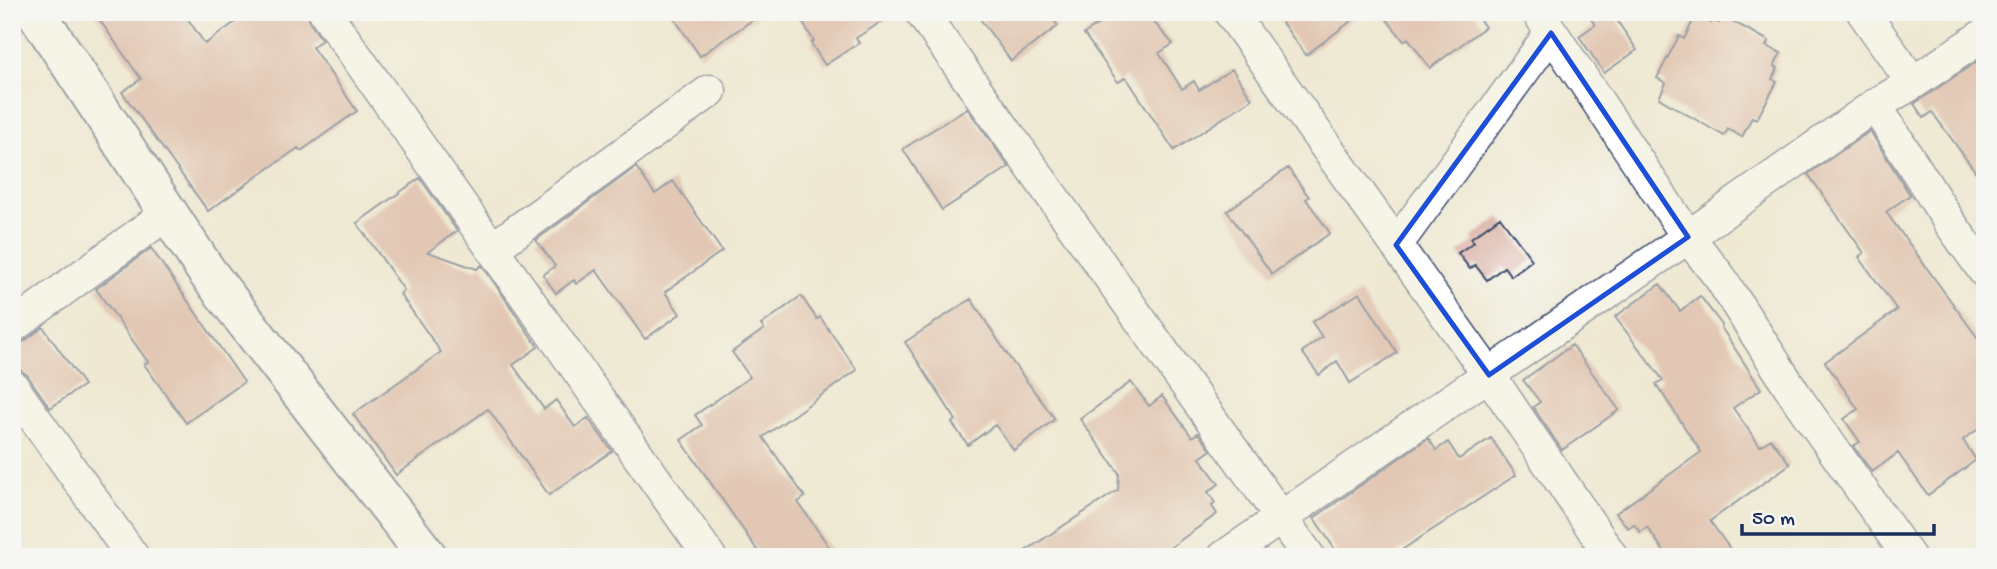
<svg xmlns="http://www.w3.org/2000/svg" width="1997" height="569" font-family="'Gochi Hand',sans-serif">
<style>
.building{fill:#d39e8f}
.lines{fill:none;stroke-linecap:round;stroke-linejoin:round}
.minor-casing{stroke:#3b4b70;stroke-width:35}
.tertiary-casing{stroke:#3b4b70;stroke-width:42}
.minor{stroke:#fff;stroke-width:32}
.tertiary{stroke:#fff;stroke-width:38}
.marked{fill:none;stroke:#1d4ed8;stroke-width:5;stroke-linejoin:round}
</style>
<rect width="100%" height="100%" fill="#f6f6f2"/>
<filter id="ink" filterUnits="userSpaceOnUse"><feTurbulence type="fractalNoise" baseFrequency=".0143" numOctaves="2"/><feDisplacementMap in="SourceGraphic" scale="14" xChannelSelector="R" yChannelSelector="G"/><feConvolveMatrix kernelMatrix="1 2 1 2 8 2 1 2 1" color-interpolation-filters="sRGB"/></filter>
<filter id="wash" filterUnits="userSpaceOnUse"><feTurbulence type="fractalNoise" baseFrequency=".00686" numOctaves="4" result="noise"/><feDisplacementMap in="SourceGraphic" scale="28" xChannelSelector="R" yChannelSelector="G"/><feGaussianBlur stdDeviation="1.57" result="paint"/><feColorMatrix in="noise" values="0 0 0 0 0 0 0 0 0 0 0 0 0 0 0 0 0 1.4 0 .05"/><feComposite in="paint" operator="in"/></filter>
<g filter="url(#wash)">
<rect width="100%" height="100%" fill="#efe9d3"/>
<g id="blocks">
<!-- building -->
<path class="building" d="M94 12H183L205 44 249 12H307L310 23 322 40 312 47 357 111 301 151 298 148 208 211 122 92 141 79Z
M670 12H764L700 56Z
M796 12H897L856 38 859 43 825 65 811 43 814 41Z
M975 12H1048L1058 26 1011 61Z
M1116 12H1145L1173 44 1159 53 1182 89 1194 81 1199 90 1232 69 1252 99 1174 150 1126 77 1118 82 1084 34Z
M1274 12H1363L1306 55Z
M1381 12H1473L1485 27 1430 68 1408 38 1404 41Z
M1587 12H1611L1637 50 1604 73 1579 36 1595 25Z
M1696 15 1711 23 1712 20 1719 23 1723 16 1769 41 1766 46 1781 53 1774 66 1778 68 1772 79 1777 82 1757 119 1752 117 1742 137 1728 129 1724 136 1659 98 1666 83 1657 78 1679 36 1684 39Z
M1976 62 1985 74V185L1932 112 1924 118 1914 104Z
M967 108 1009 167 942 210 903 149Z
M1870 131 1910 195 1886 212 1985 348V424L1963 440 1976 460 1928 495 1898 453 1872 472 1853 446 1860 442 1844 419 1858 409 1825 362 1897 310 1859 257 1864 253 1808 174Z
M636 167 655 194 673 181 722 251 665 292 680 314 645 339 596 270 576 284 574 280 556 293 543 275 555 266 536 240Z
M1288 168 1309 197 1306 199 1330 233 1272 274 1227 211Z
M420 178 457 231 428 252 477 269 482 265 538 347 513 365 544 409 556 400 575 427 588 418 612 451 549 495 488 409 396 475 353 414 441 352 400 294 404 290 357 223Z
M1500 217 1532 260 1511 276 1504 267 1487 280 1475 265 1470 269 1458 253 1474 242 1471 238Z
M151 248 244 382 186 423 144 364 148 362 96 289Z
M1660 284 1680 311 1700 296 1722 325 1721 327 1761 389 1733 408 1760 446 1771 439 1790 464 1710 521 1736 557H1668L1647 527 1640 532 1634 524 1628 528 1616 513 1701 452 1656 384 1663 380 1615 317Z
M1360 293 1397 353 1350 383 1337 361 1319 375 1302 352 1322 337 1312 322Z
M801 296 817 319 820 317 857 370 763 437 805 497 798 502 836 557H762L681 440 702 425 695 415 750 377 732 352 764 329 761 325Z
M971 299 1011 360 1055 419 1014 450 995 425 968 445 952 423 956 420 905 342Z
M43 327 84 385 50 408 27 375 20 370 12 368V345L23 342Z
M1572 345 1619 410 1562 450 1533 407 1540 402 1523 380Z
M1131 382 1149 406 1162 396 1192 437 1198 433 1211 450 1200 458 1219 484 1208 492 1215 503 1212 506 1217 514 1157 557H1016L1118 490 1119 473 1080 419Z
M1428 438 1436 450 1448 442 1459 459 1491 438 1516 475 1391 557H1340L1314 518Z"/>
</g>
</g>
<g filter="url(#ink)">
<use href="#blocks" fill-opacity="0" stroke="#3b4b70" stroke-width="2"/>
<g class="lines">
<!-- minor casing -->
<g class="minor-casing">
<path id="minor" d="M325 12 710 557
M921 12 1309 557
M1230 12 1489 375 1612 557
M1538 12 1688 237 1719 276 1799 401 1909 557
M1863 12 1913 83
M1875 105 1950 223 1985 272
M1396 245 1551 33
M492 249 710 91
M12 327 168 213
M12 386 133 557
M1224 557 1688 237 1875 105 1913 83 1985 34"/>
</g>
<!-- tertiary casing -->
<g class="tertiary-casing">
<path id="tertiary" d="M36 12 207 272 428 557"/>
</g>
<!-- minor -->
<use href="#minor" class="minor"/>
<!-- tertiary -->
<use href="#tertiary" class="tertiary"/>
</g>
</g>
<!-- marked area -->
<path d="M0 0H1997V569H0ZM1551 33 1688 237 1489 375 1396 245Z" fill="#efe9d3" fill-opacity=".55" fill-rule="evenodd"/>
<path class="marked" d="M1551 33 1688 237 1489 375 1396 245Z"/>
<!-- margin -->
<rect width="1997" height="569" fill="none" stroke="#f6f6f2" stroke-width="42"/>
<!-- scale -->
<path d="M1742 524v10h192v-10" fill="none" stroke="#1b2f5e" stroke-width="3.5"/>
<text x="1752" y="524" font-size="21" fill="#1b2f5e" stroke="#f6f6f2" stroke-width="5" paint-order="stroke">50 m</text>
</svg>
